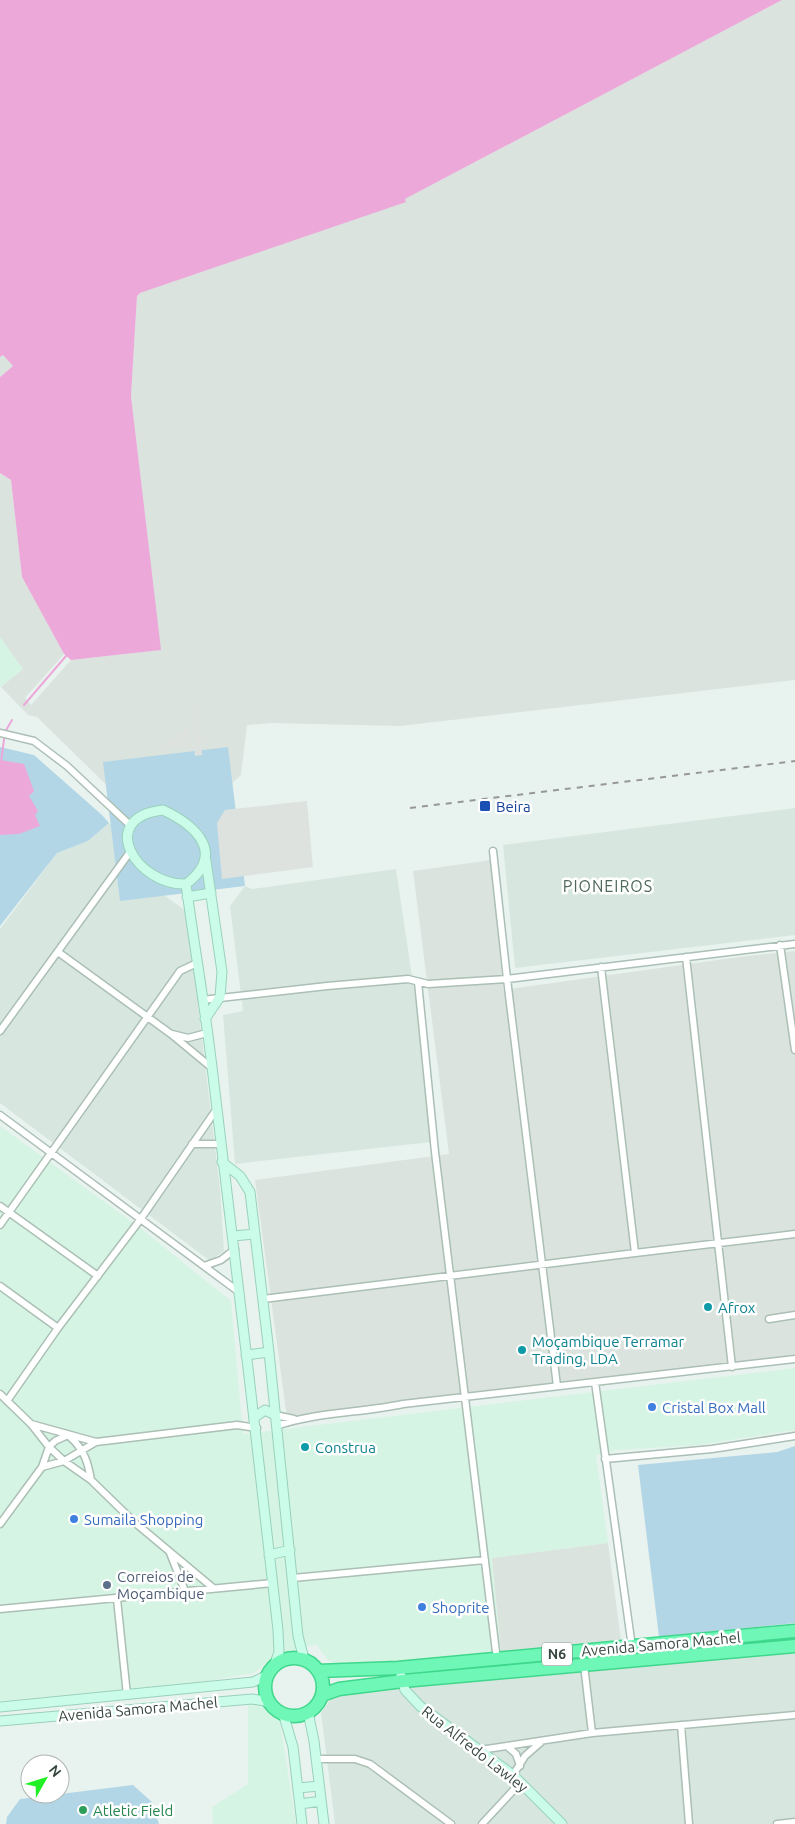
<svg xmlns="http://www.w3.org/2000/svg" width="795" height="1824" font-family="Ubuntu,sans-serif">
<style>
.residential{fill:#d7e7e0}
.commercial{fill:#d5f4e3}
.industrial{fill:#dae3de}
.green{fill:#b3d6e6}
.parking{fill:#dde2df}
.water{fill:#eda8da}
.lines{fill:none;stroke-linecap:round;stroke-linejoin:round}
.stream{stroke:#eda8da;stroke-width:2}
.street-casing{stroke:#abbfb5;stroke-width:9}
.secondary-casing{stroke:#9ad1bb;stroke-width:11}
.highway-casing{stroke:#3fd78b;stroke-width:15}
.street{stroke:#fff;stroke-width:6}
.secondary{stroke:#cafce9;stroke-width:9}
.highway{stroke:#6ff7b8;stroke-width:12}
.rail{stroke:#979797;stroke-width:2;stroke-dasharray:6 6;stroke-linecap:butt}
.transit-dot{fill:#1a4fb4;stroke:#fff;stroke-width:2}
.culture-dot{fill:#0f9aa8;stroke:#fff;stroke-width:2}
.shop-dot{fill:#3f7fe0;stroke:#fff;stroke-width:2}
.service-dot{fill:#5c6f8a;stroke:#fff;stroke-width:2}
.leisure-dot{fill:#2e9e5b;stroke:#fff;stroke-width:2}
.labels{text-anchor:middle;dominant-baseline:central;stroke-width:5;stroke-linejoin:round;paint-order:stroke}
.shield{fill:#fff;stroke:#737e79;stroke-width:1}
.shield-label{font-size:14px;font-weight:bold;fill:#37473f}
.transit-label{font-size:15px;fill:#164399;stroke:#fff;text-anchor:start}
.culture-label{font-size:15px;fill:#0d838f;stroke:#fff;text-anchor:start}
.shop-label{font-size:15px;fill:#366cbe;stroke:#fff;text-anchor:start}
.service-label{font-size:15px;fill:#4e5e75;stroke:#fff;text-anchor:start}
.street-label{font-size:15px;fill:#37473f;stroke:#fff}
.leisure-label{font-size:15px;fill:#27864d;stroke:#fff;text-anchor:start}
.neighbourhood-label{font-size:16px;letter-spacing:1px;fill:#4f695b;stroke:#fff}
</style>
<rect width="100%" height="100%" fill="#e8f3ef"/>
<!-- residential -->
<path class="residential" d="M795 808V935L515 968 503 845Z
M109 823 117 829 132 871 187 912 220 1189 224 1251 210 1261 0 1103V929L57 853 88 841Z
M396 869 423 1050 431 1142 235 1164 223 1015 243 1011 230 906 245 886 252 889Z
M795 1649V1824H335L321 1713 335 1692Z"/>
<!-- commercial -->
<path class="commercial" d="M0 637 23 669 0 687Z
M0 1126 139 1227 231 1301 243 1434 795 1368V1430L698 1445 618 1450 596 1455 608 1543 492 1558 501 1652 346 1669 328 1660 316 1644 277 1654 254 1673 188 1684 0 1701Z
M259 1703 279 1716 296 1824H213L212 1807 248 1784V1704Z"/>
<!-- industrial -->
<path class="industrial" d="M782 0H795V680L400 726 271 723 247 725 241 775 229 786 130 808 37 717 28 715 1 687 23 669 0 637V473L11 480 22 577 64 654 25 698 31 705 71 660 160 650 131 396 137 296 140 293 406 201 405 199Z
M3 355 13 366 0 377V357Z
M491 860 503 990 739 957 795 951V1357L287 1418 255 1180 449 1154 413 871Z
M608 1543 621 1640 501 1652 492 1558Z"/>
<!-- green -->
<path class="green" d="M0 747 34 755 102 815 109 823 88 841 57 853 0 926Z
M228 747 245 886 120 901 103 762Z
M795 1446V1623L659 1637 638 1465 777 1452Z
M133 1785 152 1802 159 1824H6L7 1817 20 1799Z"/>
<!-- parking -->
<path class="parking" d="M192 711H199L202 755 195 756Z
M189 726 192 746 160 749Z
M307 801 313 867 222 879 217 823 225 810Z"/>
<!-- water -->
<path class="water" d="M0 0H782L405 199 406 202 140 293 137 296 131 396 161 650 71 660 64 654 22 577 11 480 0 473V377L13 366 3 355 0 357Z
M0 760 24 764 34 791 29 796 38 811 35 815 40 826 19 834 0 835Z"/>
<g class="lines">
<!-- stream -->
<path class="stream" d="M24 705 66 656
M1 762 5 732 12 720"/>
<!-- street casing -->
<g class="street-casing">
<path id="street" d="M0 733 34 741 67 766 131 826
M493 851 507 979 557 1386
M780 945 795 1050
M58 952 171 1034 212 1068
M686 957 732 1367
M601 967 635 1253 795 1234
M418 982 435 1152 497 1660
M202 1000 327 986 408 979 428 984 507 979 795 944
M0 1031 130 852
M172 1034 188 1038 207 1033
M0 1115 239 1292
M192 1144H220
M0 1206 98 1276
M0 1225 180 971 197 963
M204 1266 221 1260 235 1249
M0 1286 58 1328
M263 1299 635 1253
M769 1319 795 1315
M595 1382 632 1647
M0 1394 31 1424 49 1447 64 1461 91 1480 133 1521 212 1587
M7 1401 58 1328 140 1220 216 1110
M275 1415 294 1419
M31 1424 96 1442 237 1425 257 1428
M276 1426C316 1412 361 1413 403 1404L795 1359
M69 1436C84 1449 88 1462 91 1480
M605 1459 712 1449 795 1436
M42 1467 64 1461 96 1442
M0 1524 42 1467 49 1447 55 1441 68 1435
M170 1553 185 1591
M293 1578 485 1560
M117 1599 127 1695
M0 1609 273 1583
M584 1665 592 1733
M681 1725 689 1824
M507 1746 516 1754 520 1766
M480 1750 592 1733 795 1715
M317 1759H355L370 1764 451 1824
M513 1775 525 1756 541 1742
M482 1824 521 1782
M777 1824 795 1822"/>
</g>
<!-- secondary casing -->
<g class="secondary-casing">
<path id="secondary" d="M163 810C197 826 226 854 186 884 137 886 95 818 163 810Z
M186 884C194 945 205 1006 212 1067 235 1255 257 1442 278 1630L279 1652 274 1666
M187 897 211 893
M205 1019 220 997 222 972 206 861
M222 1162 240 1176 250 1192 269 1352 298 1636 304 1659
M233 1236 255 1234
M246 1355 269 1352
M255 1417 265 1410 275 1415
M269 1555 290 1550
M401 1676 405 1690 420 1706 513 1775 562 1824
M0 1707 253 1682 268 1675
M308 1712 314 1741 324 1824
M283 1713 293 1747 302 1824
M0 1721 252 1699 265 1701 274 1707
M298 1788 319 1786
M300 1804 321 1801"/>
</g>
<!-- highway casing -->
<g class="highway-casing">
<path id="highway" d="M265 1687a29 29 0 1 1 58 0a29 29 0 1 1-58 0Z
M318 1671 398 1668 795 1631
M322 1695 339 1689 403 1681 795 1646"/>
</g>
<!-- street -->
<use href="#street" class="street"/>
<!-- secondary -->
<use href="#secondary" class="secondary"/>
<!-- highway -->
<use href="#highway" class="highway"/>
<!-- rail -->
<path class="rail" d="M410 808 795 761"/>
</g>
<!-- markers -->
<rect class="transit-dot" x="479" y="800" width="12" height="12" rx="2.5"/>
<g class="culture-dot">
<circle cx="708" cy="1307" r="5"/>
<circle cx="522" cy="1350" r="5"/>
<circle cx="305" cy="1447" r="5"/>
</g>
<g class="shop-dot">
<circle cx="652" cy="1407" r="5"/>
<circle cx="74" cy="1519" r="5"/>
<circle cx="422" cy="1607" r="5"/>
</g>
<circle class="service-dot" cx="107" cy="1585" r="5"/>
<circle class="leisure-dot" cx="83" cy="1810" r="5"/>
<g class="labels">
<!-- shield labels -->
<rect class="shield" x="542" y="1642.5" width="30" height="23" rx="4"/>
<g class="shield-label">
<text x="557" y="1654">N6</text>
</g>
<!-- transit labels -->
<g class="transit-label">
<text x="496" y="806">Beira</text>
</g>
<!-- culture labels -->
<g class="culture-label">
<text x="718" y="1307">Afrox</text>
<text x="532" y="1341">Moçambique Terramar<tspan x="532" dy="17">Trading, LDA</tspan></text>
<text x="315" y="1447">Construa</text>
</g>
<!-- shop labels -->
<g class="shop-label">
<text x="662" y="1407">Cristal Box Mall</text>
<text x="84" y="1519">Sumaila Shopping</text>
<text x="432" y="1607">Shoprite</text>
</g>
<!-- service labels -->
<g class="service-label">
<text x="117" y="1576">Correios de<tspan x="117" dy="17">Moçambique</tspan></text>
</g>
<!-- street labels -->
<g class="street-label">
<text transform="translate(661 1644) rotate(-5)">Avenida Samora Machel</text>
<text transform="translate(138 1709) rotate(-5)">Avenida Samora Machel</text>
<text transform="translate(475 1749) rotate(38)">Rua Alfredo Lawley</text>
</g>
<!-- leisure labels -->
<g class="leisure-label">
<text x="93" y="1810">Atletic Field</text>
</g>
<!-- neighbourhood labels -->
<g class="neighbourhood-label">
<text x="608" y="886">PIONEIROS</text>
</g>
</g>
<!-- north arrow -->
<g transform="translate(45 1779) rotate(51)"><circle r="24" fill="#ffffff" stroke="#afb5b2"/>
<path d="M0-4L9 19L0 12L-9 19Z" fill="#22f026"/>
<text y="-8" font-size="14" font-weight="bold" text-anchor="middle" fill="#37473f">N</text>
</g>
</svg>
